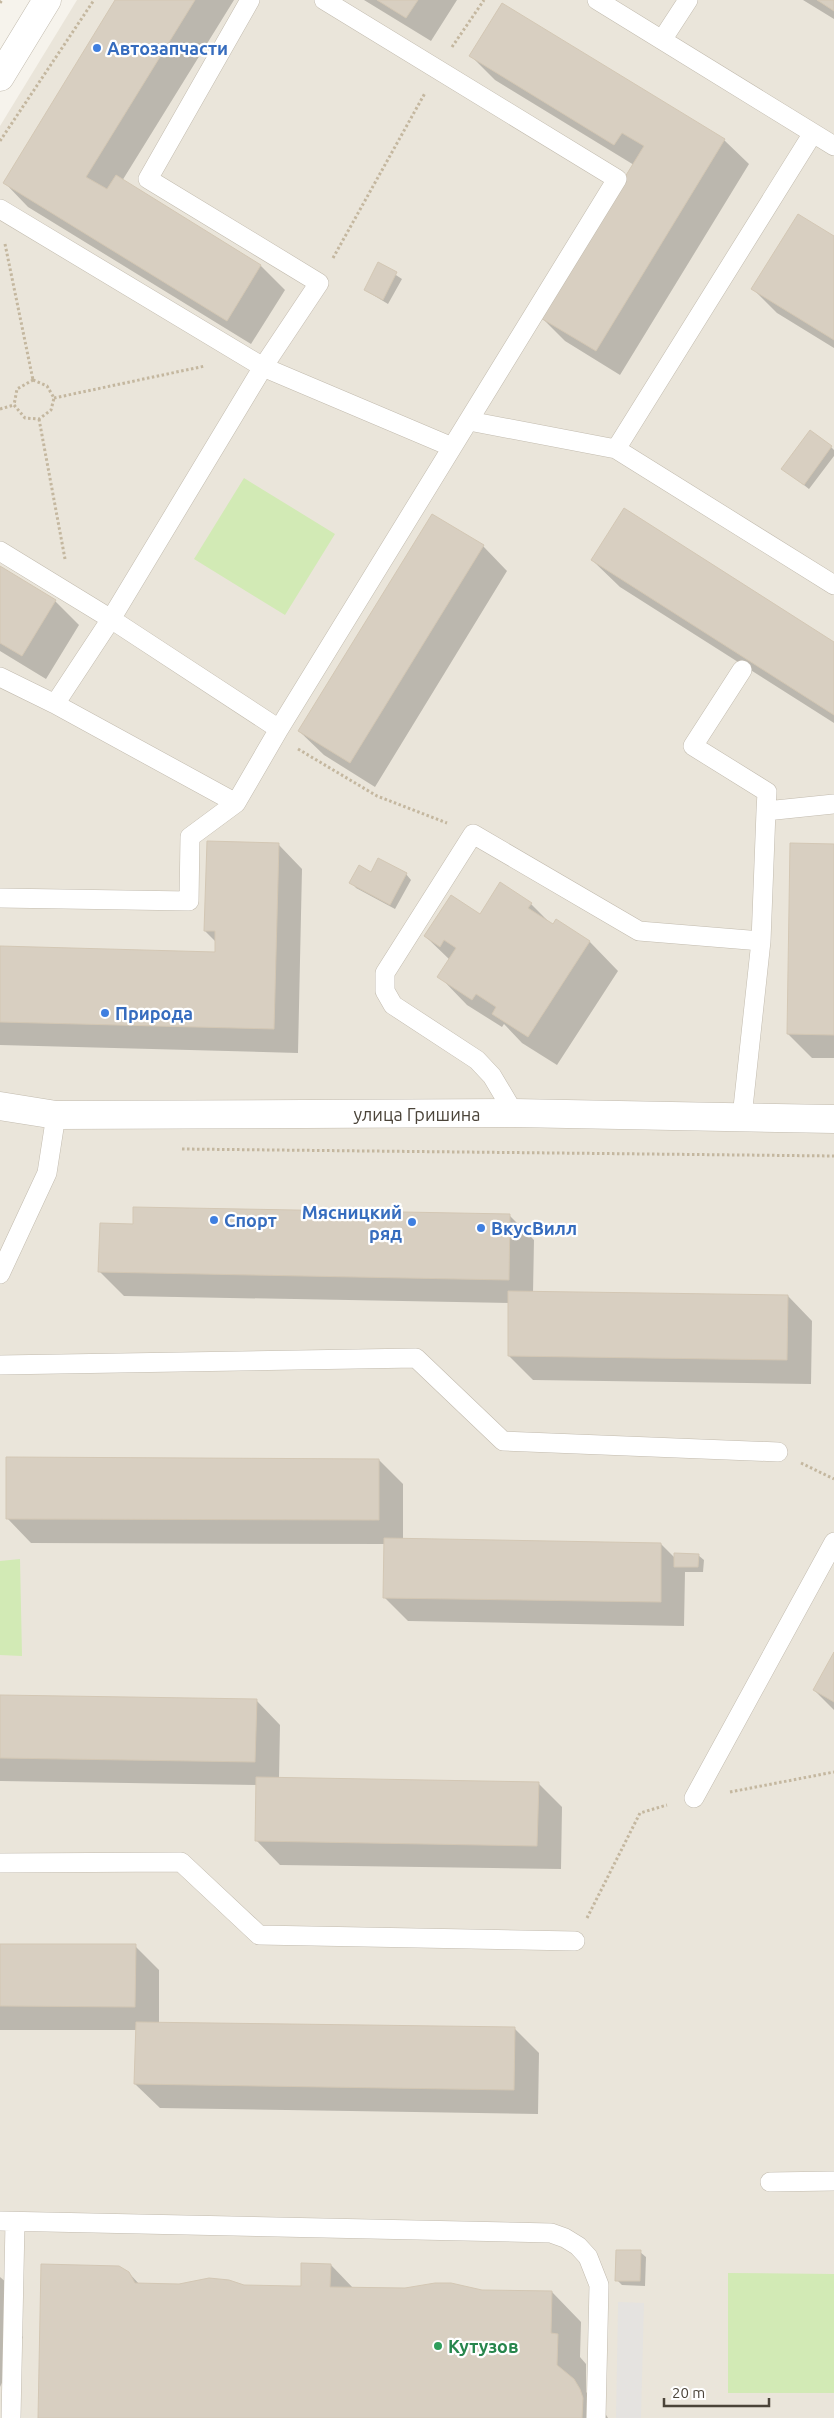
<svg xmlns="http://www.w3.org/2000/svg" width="834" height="2418" font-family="Ubuntu,sans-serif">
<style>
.residential{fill:#eae5da}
.green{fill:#d2eab5}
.parking{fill:#e5e3e0}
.shadow{fill:#0003}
.building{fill:#d8cfc1;stroke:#d3c7b4}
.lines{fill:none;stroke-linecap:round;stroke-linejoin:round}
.service-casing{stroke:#c2bbae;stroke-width:20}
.minor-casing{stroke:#c2bbae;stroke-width:29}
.tertiary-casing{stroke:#c2bbae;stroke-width:29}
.path{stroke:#c4b79f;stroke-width:3;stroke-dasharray:2.5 2.5;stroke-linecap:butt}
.service{stroke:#fff;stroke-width:19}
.minor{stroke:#fff;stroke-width:28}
.tertiary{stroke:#fff;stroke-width:28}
.shop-dot{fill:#3f7fe0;stroke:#fff;stroke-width:2}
.leisure-dot{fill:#2e9e5b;stroke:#fff;stroke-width:2}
.labels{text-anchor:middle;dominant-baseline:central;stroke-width:4.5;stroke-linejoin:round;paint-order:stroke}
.shop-label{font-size:18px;font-weight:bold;fill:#366cbe;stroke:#fff;text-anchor:start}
.street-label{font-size:18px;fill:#4b4439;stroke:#fff}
.leisure-label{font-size:18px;font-weight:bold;fill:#27864d;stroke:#fff;text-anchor:start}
</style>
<rect width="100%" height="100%" fill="#f6f3ec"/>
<!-- residential -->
<path class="residential" d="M77 0H834V2418H0V126Z"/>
<!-- green -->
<path class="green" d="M244 478 335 534 285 615 194 559Z
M20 1559 22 1656 0 1655V1561Z
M728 2273 834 2274V2393H728Z"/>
<!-- parking -->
<path class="parking" d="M618 2302 644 2303 641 2418H616Z"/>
<!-- shadow -->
<path class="shadow" d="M117 0H234L122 181 261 266 285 290 251 344 28 207 4 182Z
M364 0H457L431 41Z
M803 0H834V19Z
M502 5 724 140 749 164 620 375 565 341 541 317 634 165 495 80 471 56Z
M834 237V348L777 313 753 289Z
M379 264 402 279 388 304 365 290Z
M810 432 831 447 834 450V456L809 489 783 469Z
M483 546 507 571 375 787 324 755 299 731Z
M592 560 834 643V723L620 587Z
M0 568 55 601 79 625 46 679 0 651Z
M278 844 302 869 298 1053 0 1045V947L216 954V942L205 931Z
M834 845V1058H812L788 1034Z
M372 873 406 874 411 880 395 909 356 888 351 882Z
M531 904 553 926 556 921 590 942 618 971 557 1065 522 1043 504 1024 502 1027 467 1005 439 976 450 960 425 936 480 916Z
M510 1216 534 1240 533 1293 788 1296 812 1321 811 1384 533 1380 509 1356 510 1303 124 1296 100 1272 134 1225Z
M379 1460 403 1484V1540L661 1544 675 1558 698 1555 704 1560 703 1572H685L684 1626 408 1621 384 1597 385 1544 31 1543 7 1518Z
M834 1655V1710L814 1690Z
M0 1696 256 1700 280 1725 279 1778 538 1783 562 1807 561 1869 280 1865 256 1840 257 1785 0 1781Z
M0 1945 135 1946 159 1970V2023L515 2029 539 2053 538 2114 160 2108 135 2084 137 2030H0Z
M640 2252 646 2257 645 2286 622 2285 617 2280Z
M331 2265 354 2289 552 2292 581 2322 580 2357 586 2364V2392L603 2410 608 2418H39L129 2273 140 2285 302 2287Z
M0 2277 7 2283 15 2329 23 2337 0 2387Z"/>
<!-- building -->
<path class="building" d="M115 0H195L86 177 107 189 116 175 261 265 227 321 3 183Z
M377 0H418L406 18Z
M817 0H834V11Z
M502 3 725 139 596 351 539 317 644 146 622 133 614 145 469 56Z
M798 214 834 236V340L751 289Z
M378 262 397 272 383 300 364 290Z
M810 430 832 446 804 485 781 469Z
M624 508 834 642V715L591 560Z
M432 514 484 545 350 763 298 731Z
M0 566 56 600 22 656 0 643Z
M207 841 279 843 274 1029 0 1022V946L215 952V931H204Z
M790 843 834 844V1035L787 1034Z
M378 858 407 873 390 905 349 883 359 865 371 872Z
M500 882 532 903 528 908 553 924 556 919 590 941 528 1037 492 1014 496 1007 476 994 472 1000 437 977 456 948 444 940 440 947 424 936 451 895 480 914Z
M133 1207 510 1214 509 1280 98 1272 100 1223 133 1224Z
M508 1291 788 1295 787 1360 508 1356Z
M6 1457 379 1459V1520L6 1519Z
M384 1538 661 1543V1602L383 1598Z
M674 1553 699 1554 698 1567H674Z
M834 1652V1702L813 1690Z
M0 1695 257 1699 255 1762 0 1758Z
M256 1777 539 1782 537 1846 255 1841Z
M0 1944H136L135 2007 0 2006Z
M136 2022 515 2027 514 2090 134 2084Z
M616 2250H641L640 2281H615Z
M301 2263 331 2264 330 2287 405 2288 435 2283H451L482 2290 552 2291 551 2333 558 2334 557 2365 574 2379 580 2389 583 2398 582 2418H38L41 2264 119 2266 129 2272 135 2283 179 2284 209 2278 229 2280 244 2285 294 2286H301Z"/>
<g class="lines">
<!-- service casing -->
<g class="service-casing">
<path id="service" d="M250 0 148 179 319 283 263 367 111 619 279 729
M597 0 662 40
M688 0 662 40 834 146
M0 209 263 367 452 447
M469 421 616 449 834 585
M616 449 813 133
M0 551 111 619 55 704 0 677
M742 670 693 746 767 792 766 811
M55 704 236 803
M0 898 189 901 190 837 236 803 279 729 617 179 324 0
M514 1113 492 1076 477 1060 393 1005 385 991V973L473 834 639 931 761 941
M742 1117 761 941 766 811 834 804
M0 1274 47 1173 56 1115
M0 1365 416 1358 503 1441 778 1452
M694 1798 834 1542
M0 1863 181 1862 259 1935 575 1941
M770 2182 834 2181
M0 2221 551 2233 565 2238 578 2246 588 2257 599 2285 596 2418
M11 2418 15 2223"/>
</g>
<!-- minor casing -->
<g class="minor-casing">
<path id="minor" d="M0 1106 56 1115 514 1113 834 1119"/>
</g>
<!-- tertiary casing -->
<g class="tertiary-casing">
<path id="tertiary" d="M0 77 47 0"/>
</g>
<!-- path -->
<path class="path" d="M0 3 2 0
M452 47 484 0
M0 141 94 0
M5 244 33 380
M333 258 425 93
M33 380 47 386 54 398 51 410 39 419 25 418 14 405 17 389Z
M54 398 205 366
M0 409 14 405
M39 419 65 559
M298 749 377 796 447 823
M182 1149 834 1156
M801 1463 834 1479
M730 1792 834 1772
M587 1918 640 1813 667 1805"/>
<!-- service -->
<use href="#service" class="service"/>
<!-- minor -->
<use href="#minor" class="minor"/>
<!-- tertiary -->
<use href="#tertiary" class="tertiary"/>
</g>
<!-- markers -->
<g class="shop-dot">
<circle cx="97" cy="48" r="5"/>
<circle cx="105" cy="1013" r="5"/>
<circle cx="214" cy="1220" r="5"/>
<circle cx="412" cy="1222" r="5"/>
<circle cx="481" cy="1228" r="5"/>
</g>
<circle class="leisure-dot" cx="438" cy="2346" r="5"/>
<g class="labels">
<!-- shop labels -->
<g class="shop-label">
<text x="107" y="48">Автозапчасти</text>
<text x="115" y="1013">Природа</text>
<text x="402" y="1212" text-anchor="end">Мясницкий<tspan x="402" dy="21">ряд</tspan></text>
<text x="224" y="1220">Спорт</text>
<text x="491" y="1228">ВкусВилл</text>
</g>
<!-- street labels -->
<g class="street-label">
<text x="417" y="1114">улица Гришина</text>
</g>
<!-- leisure labels -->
<g class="leisure-label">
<text x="448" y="2346">Кутузов</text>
</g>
</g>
<!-- scale -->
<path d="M664 2398v8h105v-8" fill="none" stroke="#4b4439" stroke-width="2.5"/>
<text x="672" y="2398" font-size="15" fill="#4b4439" stroke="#ffffff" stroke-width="4" paint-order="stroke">20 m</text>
</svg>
